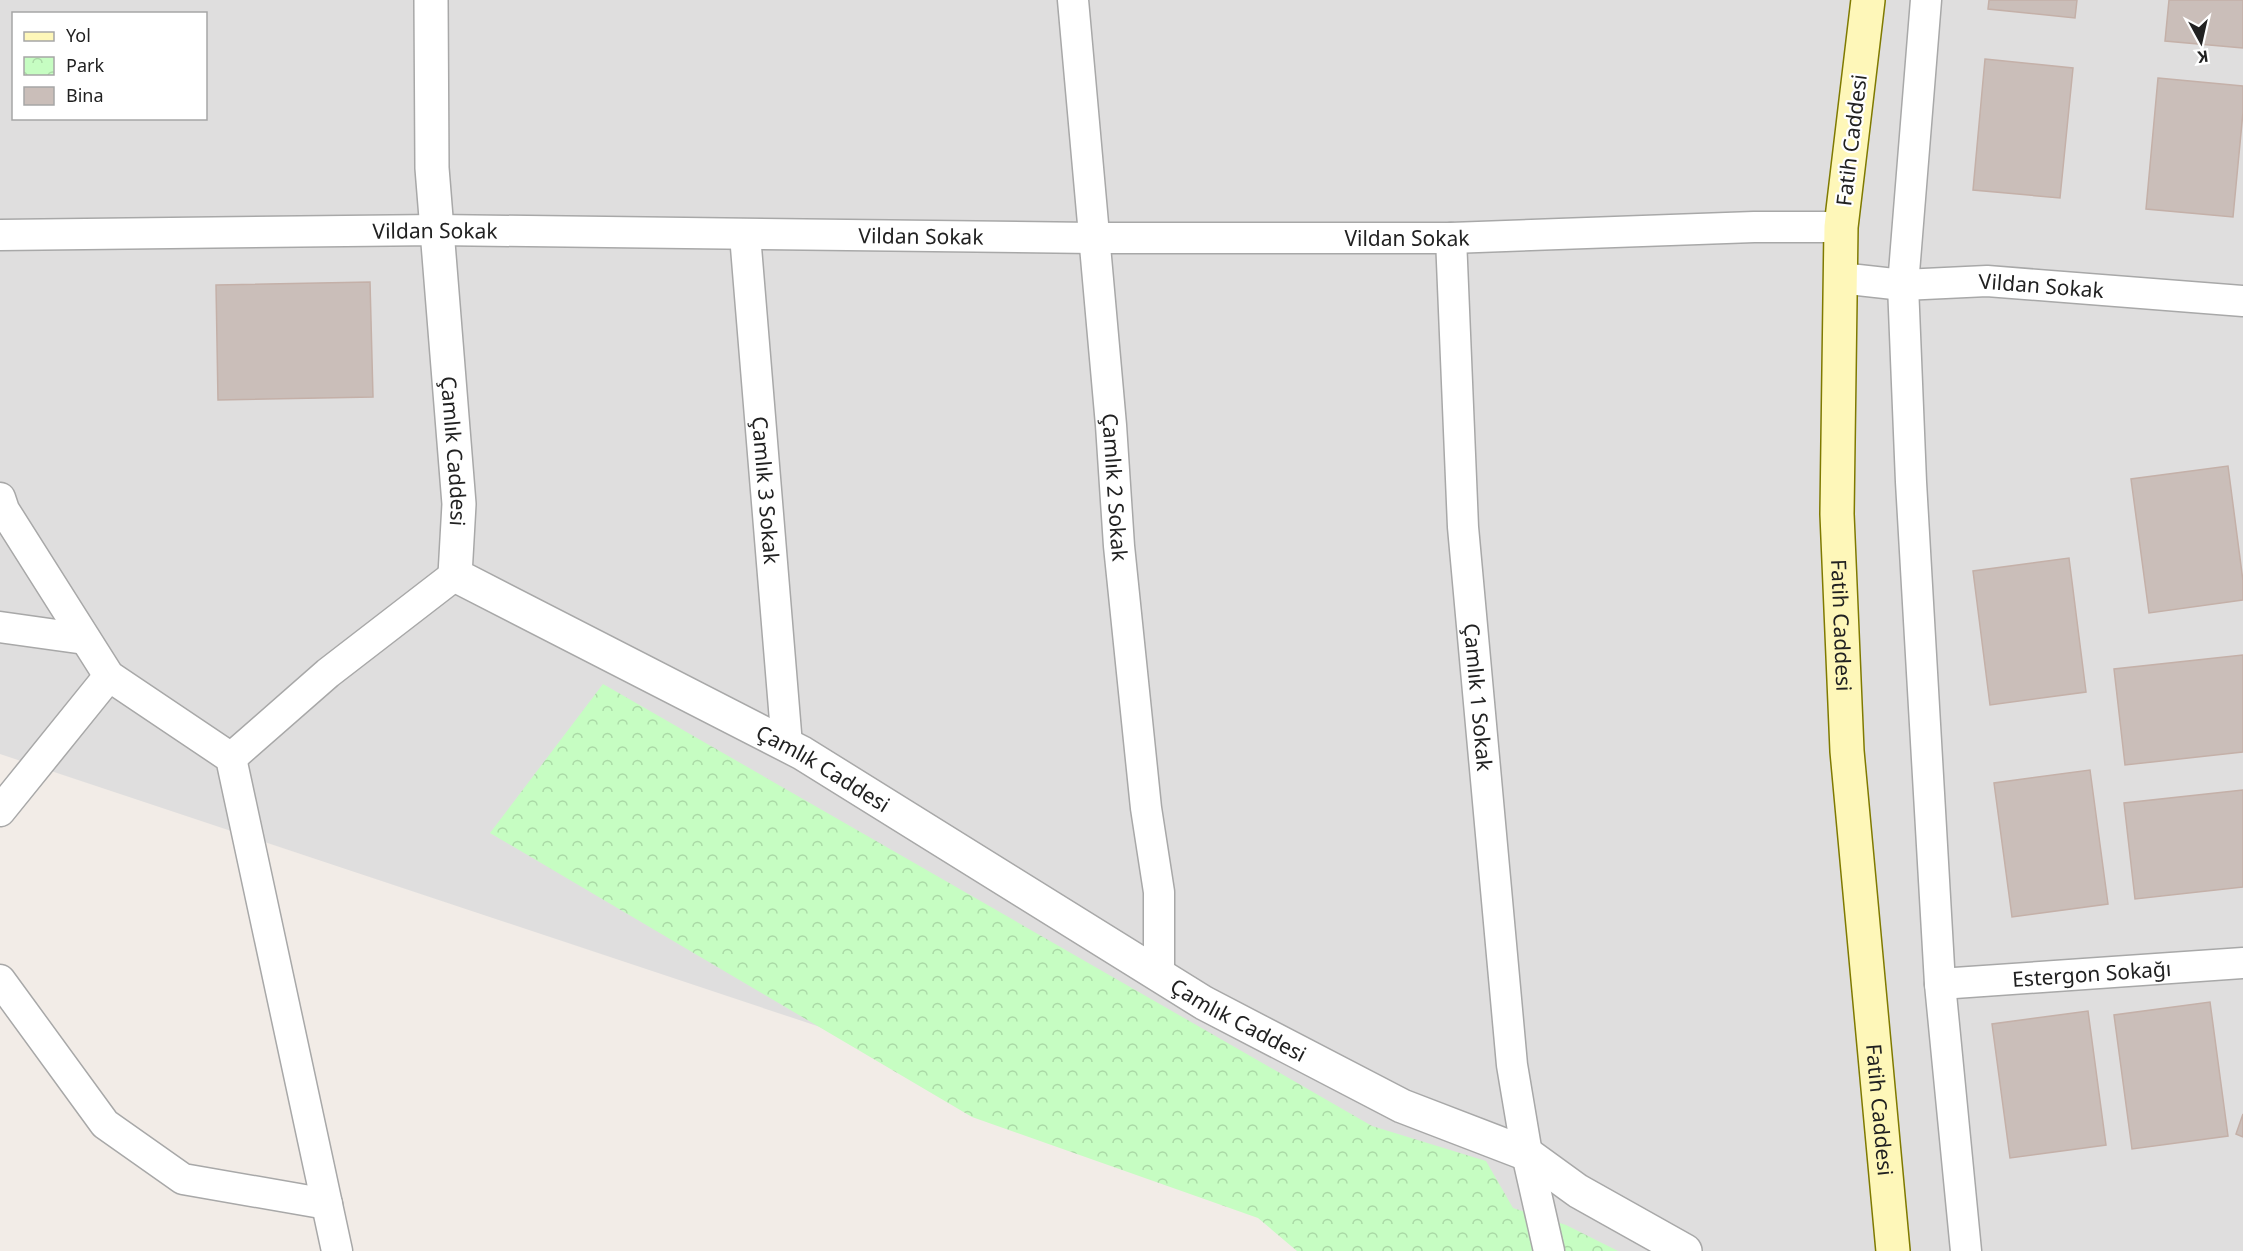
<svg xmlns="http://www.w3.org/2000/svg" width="2243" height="1251" font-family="'Noto Sans',sans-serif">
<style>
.residential{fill:#dfdede;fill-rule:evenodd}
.park{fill:url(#park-crowns)}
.building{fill:#cabeb9;stroke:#c4b0a8;stroke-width:1.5}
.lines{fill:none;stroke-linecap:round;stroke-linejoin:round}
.minor-casing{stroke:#a8a8a8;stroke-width:33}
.tertiary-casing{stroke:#a8a8a8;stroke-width:36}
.secondary-casing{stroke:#7f7a00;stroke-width:36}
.minor{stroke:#fff;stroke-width:30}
.tertiary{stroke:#fff;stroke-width:33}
.secondary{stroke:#fef7b9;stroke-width:33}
.labels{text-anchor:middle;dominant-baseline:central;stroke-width:4.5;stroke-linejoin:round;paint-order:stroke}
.street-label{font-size:21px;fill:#212121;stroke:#fff}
</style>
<defs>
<pattern id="park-crowns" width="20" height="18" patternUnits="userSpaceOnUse" patternTransform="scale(1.5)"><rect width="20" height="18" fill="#c6fdc2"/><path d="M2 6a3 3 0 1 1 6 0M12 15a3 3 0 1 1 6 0" fill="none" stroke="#aad9a6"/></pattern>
</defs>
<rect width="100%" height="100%" fill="#f2ece7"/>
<!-- residential -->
<path class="residential" d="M0 0H2243V1251H1429L1418 1226 0 754ZM14 14H206V118H14Z"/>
<!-- park -->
<path class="park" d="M603 684 1372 1126 1486 1161 1513 1208 1566 1225 1618 1251H1297L1258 1218 972 1117 490 833Z"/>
<!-- building -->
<path class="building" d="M1989 0H2077L2075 18 1988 9Z
M2169 0H2243V48L2165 41Z
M1985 59 2073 68 2060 198 1973 190Z
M2158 78 2243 86V112L2233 217 2146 209Z
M370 282 373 397 218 400 216 285Z
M2228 466 2243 581V600L2149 613 2131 479Z
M2069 558 2086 692 1990 705 1973 571Z
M2243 655V752L2125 765 2114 669Z
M2090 770 2108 904 2012 917 1994 783Z
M2243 790V887L2135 899 2124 803Z
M2210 1002 2228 1136 2132 1149 2114 1015Z
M2088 1011 2106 1145 2010 1158 1992 1024Z
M2243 1114V1137L2236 1134Z"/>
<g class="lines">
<!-- minor casing -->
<g class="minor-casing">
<g id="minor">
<path id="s1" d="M1073 0 1111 425 1119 546 1146 808 1159 892V974"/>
<path d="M1926 0 1903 285 1911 482 1940 984 1966 1251"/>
<path id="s2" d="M0 235 437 230 1094 238H1451L1754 227H1841"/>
<path id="s3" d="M745 235 787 745"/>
<path id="s4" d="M1451 238 1463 527 1512 1065 1527 1154 1549 1251"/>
<path id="s5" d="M1840 278 1903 285 1987 281 2243 301"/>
<path d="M0 498 4 510 109 676 231 758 337 1251"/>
<path d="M0 627 85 639"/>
<path d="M231 758 328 673 455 575"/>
<path d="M0 811 109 676"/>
<path d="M0 980 105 1124 183 1179 327 1204"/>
<path id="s6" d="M1940 984 2243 963"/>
</g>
</g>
<!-- tertiary casing -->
<g class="tertiary-casing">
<g id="tertiary">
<path id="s7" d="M431 0 432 168 459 504 455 575 802 753 1204 1003 1402 1106 1527 1154 1578 1191 1685 1251"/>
</g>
</g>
<!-- secondary casing -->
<g class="secondary-casing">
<g id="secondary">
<path id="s8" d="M1868 0 1841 227 1837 514 1847 751 1893 1251"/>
</g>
</g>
<!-- minor -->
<use href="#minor" class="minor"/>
<!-- tertiary -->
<use href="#tertiary" class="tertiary"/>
<!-- secondary -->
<use href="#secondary" class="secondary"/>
</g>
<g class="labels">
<!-- street labels -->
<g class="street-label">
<text transform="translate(1851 140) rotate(-83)">Fatih Caddesi</text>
<text stroke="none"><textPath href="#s2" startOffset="435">Vildan Sokak</textPath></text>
<text stroke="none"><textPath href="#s2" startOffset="921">Vildan Sokak</textPath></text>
<text stroke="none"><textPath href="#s2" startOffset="1407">Vildan Sokak</textPath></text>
<text stroke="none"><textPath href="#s5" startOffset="202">Vildan Sokak</textPath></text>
<text stroke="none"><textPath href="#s7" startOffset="452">Çamlık Caddesi</textPath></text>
<text stroke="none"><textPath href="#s1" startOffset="489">Çamlık 2 Sokak</textPath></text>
<text stroke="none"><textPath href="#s3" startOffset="256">Çamlık 3 Sokak</textPath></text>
<text stroke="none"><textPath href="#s8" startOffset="627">Fatih Caddesi</textPath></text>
<text stroke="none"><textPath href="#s4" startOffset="460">Çamlık 1 Sokak</textPath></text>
<text stroke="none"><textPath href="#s7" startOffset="992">Çamlık Caddesi</textPath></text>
<text stroke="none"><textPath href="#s6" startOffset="152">Estergon Sokağı</textPath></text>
<text stroke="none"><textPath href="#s7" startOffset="1478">Çamlık Caddesi</textPath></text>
<text stroke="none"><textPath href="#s8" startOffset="1113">Fatih Caddesi</textPath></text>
</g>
</g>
<!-- legend -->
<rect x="12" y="12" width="195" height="108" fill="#ffffff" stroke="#a6a6a6" stroke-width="1.5"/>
<rect x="24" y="32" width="30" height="9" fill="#fef7b9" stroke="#a6a6a6" stroke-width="1.5"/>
<text x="66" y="42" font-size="18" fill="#212121">Yol</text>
<rect x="24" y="57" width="30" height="18" fill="url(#park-crowns)" stroke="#a6a6a6" stroke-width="1.5"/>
<text x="66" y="72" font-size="18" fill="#212121">Park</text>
<rect x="24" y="87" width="30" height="18" fill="#cabeb9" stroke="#a6a6a6" stroke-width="1.5"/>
<text x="66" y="102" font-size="18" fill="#212121">Bina</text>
<!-- north arrow -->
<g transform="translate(2201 42) rotate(172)" stroke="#ffffff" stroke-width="4.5" paint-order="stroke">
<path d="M0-4.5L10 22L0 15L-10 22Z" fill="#212121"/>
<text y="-9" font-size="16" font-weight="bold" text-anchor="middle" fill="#212121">K</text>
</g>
</svg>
